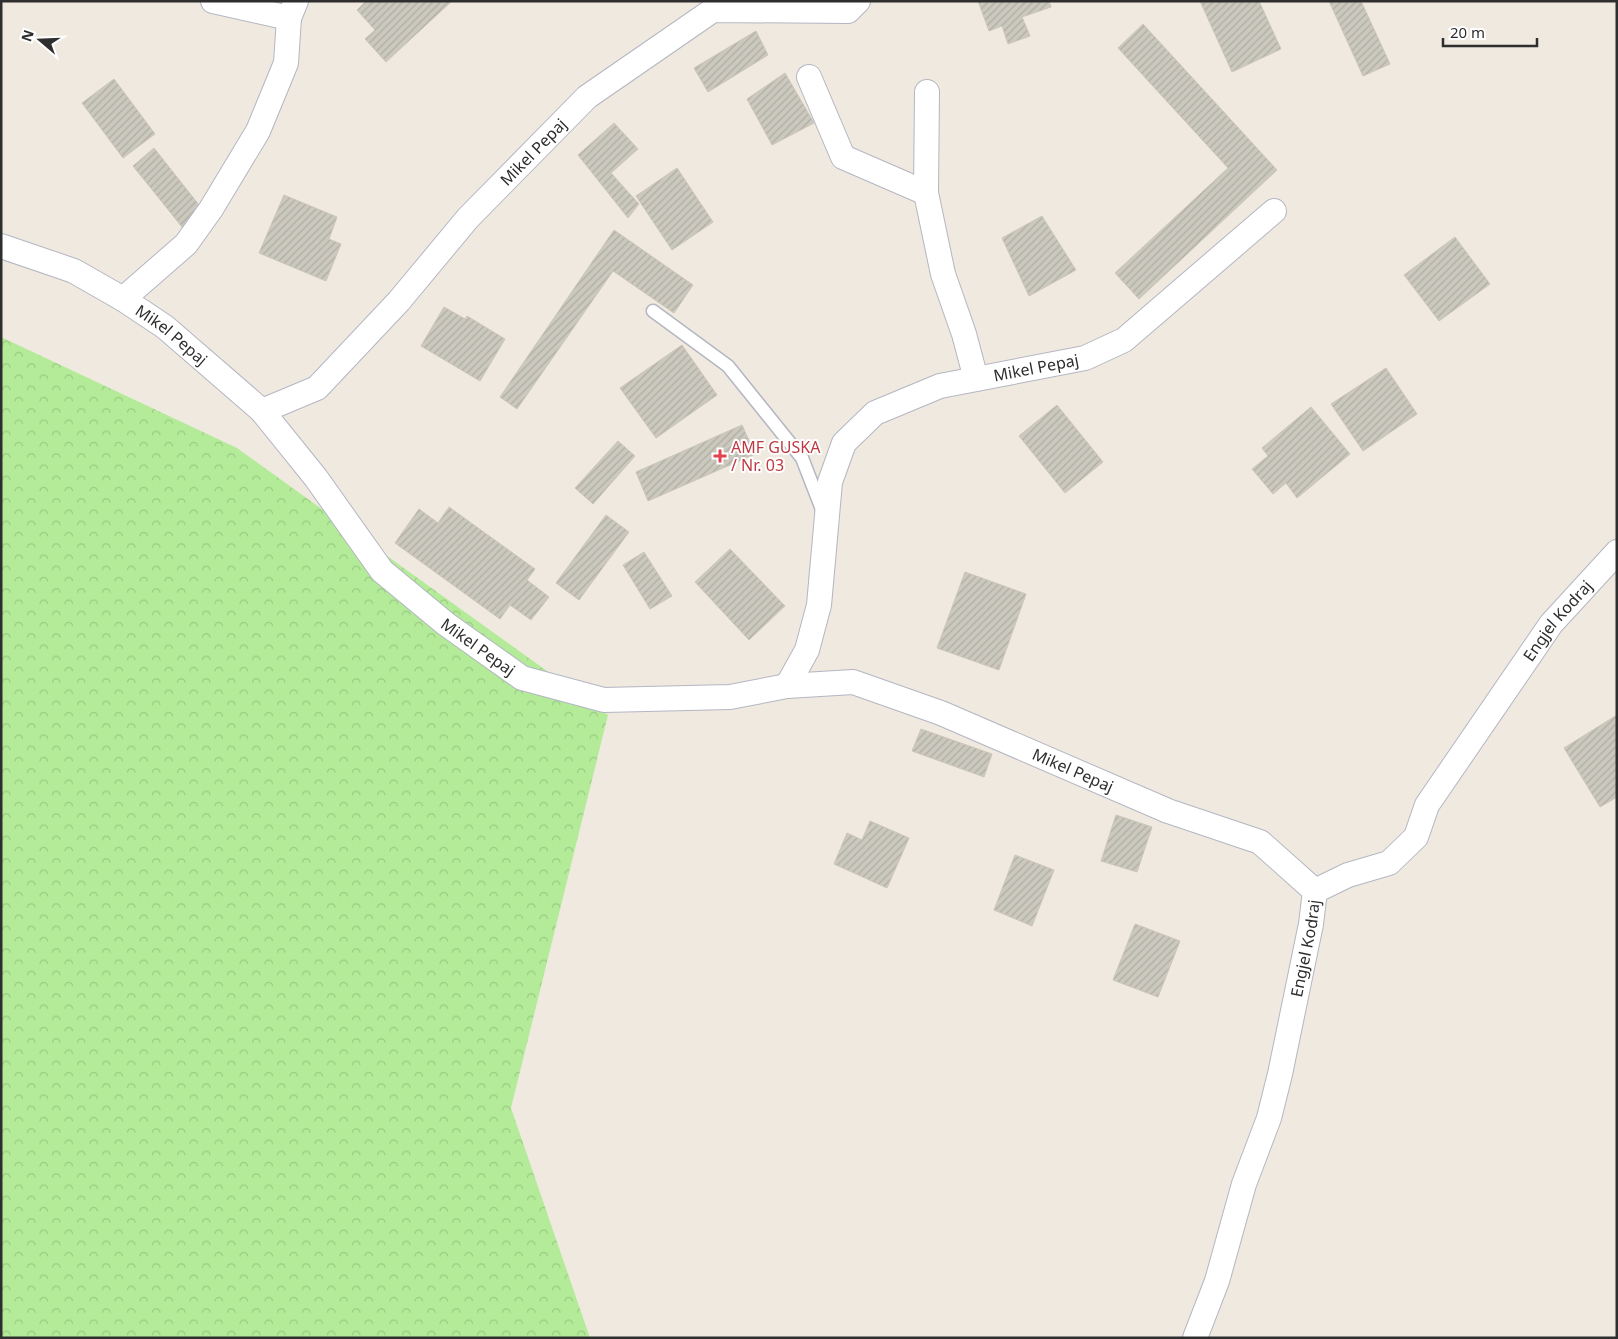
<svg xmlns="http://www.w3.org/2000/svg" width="1618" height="1339" font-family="'Noto Sans',sans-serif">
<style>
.forest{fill:url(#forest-crowns)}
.building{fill:url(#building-hatch);stroke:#ccc6b8}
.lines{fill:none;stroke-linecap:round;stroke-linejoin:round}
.service-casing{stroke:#b4b6c2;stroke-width:15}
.minor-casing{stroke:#b4b6c2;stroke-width:26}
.service{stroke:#fff;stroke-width:12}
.minor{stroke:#fff;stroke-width:24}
.health-dot{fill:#e0444e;stroke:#fff;stroke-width:2}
.labels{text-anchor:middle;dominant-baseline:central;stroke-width:4;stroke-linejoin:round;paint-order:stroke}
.street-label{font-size:16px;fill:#2e2e2e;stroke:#fff}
.health-label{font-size:16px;fill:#be3a42;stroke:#fff;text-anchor:start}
</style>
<defs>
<pattern id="forest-crowns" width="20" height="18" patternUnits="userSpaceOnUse" patternTransform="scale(1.25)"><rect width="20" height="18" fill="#b3eb98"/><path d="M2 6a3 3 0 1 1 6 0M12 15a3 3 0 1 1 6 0" fill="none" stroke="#9aca83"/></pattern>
<pattern id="building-hatch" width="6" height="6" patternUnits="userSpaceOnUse" patternTransform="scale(1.25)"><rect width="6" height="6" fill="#cbc8be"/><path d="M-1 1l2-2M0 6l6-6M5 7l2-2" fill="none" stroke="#afaca4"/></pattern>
</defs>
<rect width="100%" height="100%" fill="#f0e9e0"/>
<!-- forest -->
<path class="forest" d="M1 337 237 448 608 715 511 1108 590 1338H1Z"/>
<!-- building -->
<path class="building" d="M366 1H452L386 62 365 39 375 30 357 10Z
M978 1H1049L1051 7 1022 17 1030 36 1008 44 1002 26 989 31Z
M1200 1H1259L1281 49 1232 72Z
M1329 1H1361L1390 64 1363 76Z
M1143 24 1277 170 1139 299 1115 273 1228 168 1118 48Z
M756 31 768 55 708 92 694 68Z
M785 73 814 123 772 145 747 99Z
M114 79 155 134 123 158 82 103Z
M614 123 638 149 611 173 639 204 628 218 578 155Z
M154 148 203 210 182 227 133 166Z
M677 168 713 222 672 250 636 196Z
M284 195 337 217 329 239 341 244 326 281 259 253Z
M1042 216 1076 270 1029 296 1002 238Z
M614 230 693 285 674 313 613 271 517 409 500 397Z
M1455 237 1490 284 1439 321 1404 275Z
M444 307 465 319 467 316 505 339 480 381 421 346Z
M682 345 717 395 656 438 620 388Z
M1386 368 1417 414 1363 451 1331 404Z
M1057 405 1103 462 1065 493 1019 436Z
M1311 407 1350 454 1297 498 1286 483 1273 494 1252 469 1268 456 1262 448Z
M742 425 755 454 648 501 636 472Z
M618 441 635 456 593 504 575 488Z
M449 507 535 569 527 580 549 597 531 620 510 605 500 619 395 543 419 509 438 523Z
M606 515 629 532 579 600 556 583Z
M730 549 785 606 749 640 695 582Z
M644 552 672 596 650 609 623 565Z
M965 572 1026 594 999 670 937 648Z
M1617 715V797L1600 807 1564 748Z
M921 729 992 754 984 777 912 751Z
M1116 815 1152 827 1137 872 1101 861Z
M870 821 909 838 887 888 834 864 847 833 862 840Z
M1015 855 1054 870 1032 926 994 910Z
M1135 924 1180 941 1158 997 1113 980Z"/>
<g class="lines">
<!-- service casing -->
<g class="service-casing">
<path id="service" d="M653 311 728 366 802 458 823 512"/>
</g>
<!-- minor casing -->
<g class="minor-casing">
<g id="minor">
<path d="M213 1 289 18"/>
<path d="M809 77 843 157 926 193"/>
<path d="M927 92 926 193 943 274 964 334 976 379"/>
<path id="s1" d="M1 246 74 271 123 299 165 327 262 411 316 478 382 571 446 624 522 678 604 700 730 697 787 686 853 682 941 713 1168 811 1260 842 1315 891"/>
<path d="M123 299 186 244 211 209 258 131 286 63 289 18 296 1"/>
<path id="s2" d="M262 411 317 388 399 301 468 218 587 97 713 10 848 11 858 1"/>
<path id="s3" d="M787 686 807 650 819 605 830 482 844 443 875 413 940 386 1085 358 1124 340 1274 211"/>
<path id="s4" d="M1195 1338 1217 1281 1244 1184 1269 1118 1280 1074 1311 924 1315 891 1348 875 1389 863 1416 837 1427 805 1551 624 1617 552"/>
</g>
</g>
<!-- service -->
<use href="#service" class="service"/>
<!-- minor -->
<use href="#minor" class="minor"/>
</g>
<!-- markers -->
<path class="health-dot" d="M717.5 448.5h5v5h5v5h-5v5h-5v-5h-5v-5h5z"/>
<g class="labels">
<!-- street labels -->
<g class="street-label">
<text stroke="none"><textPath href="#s2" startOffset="380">Mikel Pepaj</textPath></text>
<text stroke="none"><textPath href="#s1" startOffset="194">Mikel Pepaj</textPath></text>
<text stroke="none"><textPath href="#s3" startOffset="464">Mikel Pepaj</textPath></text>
<text stroke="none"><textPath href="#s4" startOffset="841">Engjel Kodraj</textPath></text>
<text stroke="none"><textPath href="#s1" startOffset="635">Mikel Pepaj</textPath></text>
<text stroke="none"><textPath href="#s1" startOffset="1261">Mikel Pepaj</textPath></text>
<text stroke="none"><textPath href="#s4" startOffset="406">Engjel Kodraj</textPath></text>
</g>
<!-- health labels -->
<g class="health-label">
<text x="731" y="447">AMF GUSKA<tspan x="731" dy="18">/ Nr. 03</tspan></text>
</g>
</g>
<!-- border -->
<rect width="1618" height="1339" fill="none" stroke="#2e2e2e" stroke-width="5"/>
<!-- north arrow -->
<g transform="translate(40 40) rotate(289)" stroke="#ffffff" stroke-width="4" paint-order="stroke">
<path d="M0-4L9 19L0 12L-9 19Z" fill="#2e2e2e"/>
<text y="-8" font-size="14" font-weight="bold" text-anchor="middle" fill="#2e2e2e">N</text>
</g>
<!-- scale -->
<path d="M1443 38v8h94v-8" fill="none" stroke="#2e2e2e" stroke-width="2.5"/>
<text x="1450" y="38" font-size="15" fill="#2e2e2e" stroke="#ffffff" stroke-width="4" paint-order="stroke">20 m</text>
</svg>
